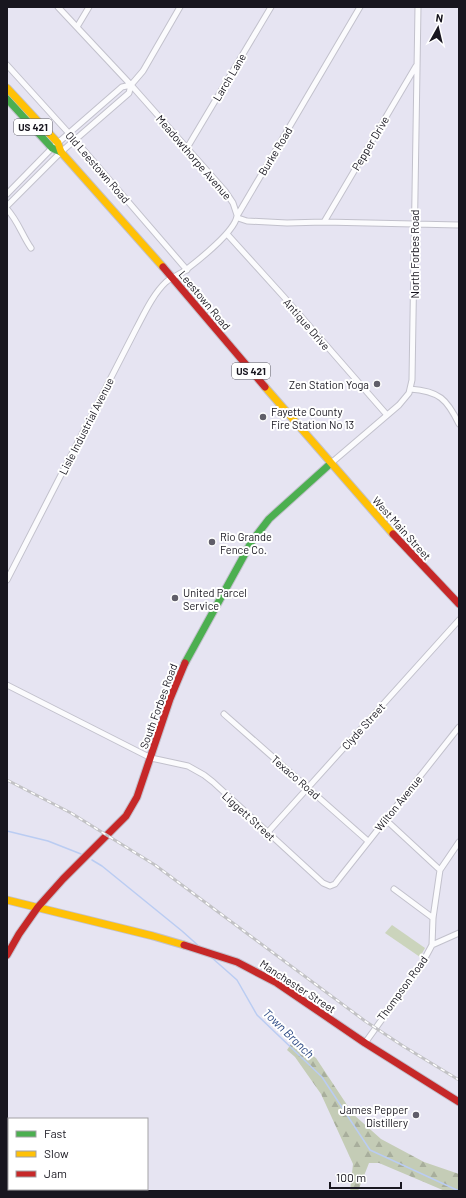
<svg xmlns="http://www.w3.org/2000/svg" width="466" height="1198" font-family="Barlow,sans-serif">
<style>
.forest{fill:url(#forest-firs)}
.park{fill:#cbd4bc}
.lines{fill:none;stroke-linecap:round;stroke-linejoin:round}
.stream{stroke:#baccf2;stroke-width:1.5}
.street-casing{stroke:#c2c1cc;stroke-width:7}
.fast-casing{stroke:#c2c1cc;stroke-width:9}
.slow-casing{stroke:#c2c1cc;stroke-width:9}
.jam-casing{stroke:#c2c1cc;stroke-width:9}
.street{stroke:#fbfbfd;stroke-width:5}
.fast{stroke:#4caf50;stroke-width:7}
.slow{stroke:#ffc107;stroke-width:7}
.jam{stroke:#c62828;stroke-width:7}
.rail-casing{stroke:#c2c2c5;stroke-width:3}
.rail{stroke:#fff;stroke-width:1.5;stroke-dasharray:4.5;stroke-linecap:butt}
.poi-dot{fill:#605e69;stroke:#fff;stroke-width:1.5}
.labels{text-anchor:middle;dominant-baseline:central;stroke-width:4;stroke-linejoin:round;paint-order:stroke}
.shield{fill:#fff;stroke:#5d5c62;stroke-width:1}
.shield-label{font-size:10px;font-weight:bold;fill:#18161f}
.street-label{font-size:11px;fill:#18161f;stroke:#fff}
.poi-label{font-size:11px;fill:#18161f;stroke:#fff;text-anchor:start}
.water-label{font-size:12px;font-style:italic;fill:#2c4984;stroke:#fff}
</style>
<defs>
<pattern id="forest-firs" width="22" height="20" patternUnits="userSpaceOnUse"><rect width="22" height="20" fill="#c4ccb6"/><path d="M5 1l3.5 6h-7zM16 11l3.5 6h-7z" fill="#a8ae9c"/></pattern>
</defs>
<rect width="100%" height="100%" fill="#e6e4f2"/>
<!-- forest -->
<path class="forest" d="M293 1041 316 1058 353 1114 381 1139 424 1162 459 1174V1191H445L379 1163H369L358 1191H350L353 1164 321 1094 295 1057 287 1050Z"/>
<!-- park -->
<path class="park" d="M392 925 425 948 420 957 385 933Z"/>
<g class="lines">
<!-- stream -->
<path class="stream" d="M7 831 48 841 81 854
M92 860 102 866 182 931 201 948
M211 957 237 980 257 1015 322 1077 370 1150 459 1191"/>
<!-- street casing -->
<g class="street-casing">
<path id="street" d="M58 7 131 85 225 191 233 203 238 218 247 221 287 223 324 222 459 225
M77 27 89 7
M7 65 75 140 187 270
M187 148 271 7
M7 194 52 148 122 87 131 85
M7 206 61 152 129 93 131 85 143 71 180 7
M7 209C18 221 22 235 31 248
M324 222 416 66
M227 234 284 297 387 415
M410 389C439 391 447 399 459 424
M330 464 399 405 409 393 412 380 418 7
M7 580 136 329C144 314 153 294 166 282 172 277 181 274 187 269 200 259 235 231 237 216L360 7
M7 685 151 758 188 766 204 775 213 782 323 883 330 886 335 884 338 880 459 727
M224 714 368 841
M386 820 440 870
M268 832 459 620
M394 889 433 918
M432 945 459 933
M365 1043 413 976 425 958 432 945 433 918 440 870 459 842"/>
</g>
<!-- fast casing -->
<g class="fast-casing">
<path id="fast" d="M7 99 52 148 61 152
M185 663 252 541 269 519 330 464"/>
</g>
<!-- slow casing -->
<g class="slow-casing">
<path id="slow" d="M7 88 58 143 61 152 163 267
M265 387 393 534
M7 900 153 936 184 945"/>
</g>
<!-- jam casing -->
<g class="jam-casing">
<path id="jam" d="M163 267 265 387
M393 534 459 604
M184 945 237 962 277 983 365 1043 459 1102
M7 955 19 934 38 907 63 879 126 816 137 797 170 699 185 663"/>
</g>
<!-- street -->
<use href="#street" class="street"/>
<!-- fast -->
<use href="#fast" class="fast"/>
<!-- slow -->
<use href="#slow" class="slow"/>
<!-- jam -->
<use href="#jam" class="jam"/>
<!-- rail casing -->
<g class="rail-casing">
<path id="rail" d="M7 780 71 813 155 865 365 1021 403 1046 459 1080"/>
</g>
<!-- rail -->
<use href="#rail" class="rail"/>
</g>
<!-- markers -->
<g class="poi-dot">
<circle cx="377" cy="384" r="4"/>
<circle cx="263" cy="417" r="4"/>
<circle cx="212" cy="542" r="4"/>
<circle cx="175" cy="598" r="4"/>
<circle cx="416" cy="1115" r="4"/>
</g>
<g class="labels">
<!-- shield labels -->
<g class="shield">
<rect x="14" y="119" width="38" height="16" rx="3"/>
<rect x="232" y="363" width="38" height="16" rx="3"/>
</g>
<g class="shield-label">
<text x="33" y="127">US 421</text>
<text x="251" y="371">US 421</text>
</g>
<!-- street labels -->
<g class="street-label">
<text transform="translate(229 77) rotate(-59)">Larch Lane</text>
<text transform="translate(370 143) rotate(-59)">Pepper Drive</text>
<text transform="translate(275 151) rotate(-59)">Burke Road</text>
<text transform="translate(194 157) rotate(49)">Meadowthorpe Avenue</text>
<text transform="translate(98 167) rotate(49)">Old Leestown Road</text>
<text transform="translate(414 254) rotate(-90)">North Forbes Road</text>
<text transform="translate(205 300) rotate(50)">Leestown Road</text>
<text transform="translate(307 324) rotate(49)">Antique Drive</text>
<text transform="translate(86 426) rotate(-63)">Lisle Industrial Avenue</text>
<text transform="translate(402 528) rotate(48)">West Main Street</text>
<text transform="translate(158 706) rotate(-70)">South Forbes Road</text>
<text transform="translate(363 726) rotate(-48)">Clyde Street</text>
<text transform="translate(296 777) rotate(41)">Texaco Road</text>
<text transform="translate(398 803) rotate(-51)">Wilton Avenue</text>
<text transform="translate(249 816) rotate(42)">Liggett Street</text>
<text transform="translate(298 986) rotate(33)">Manchester Street</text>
<text transform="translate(402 988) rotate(-54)">Thompson Road</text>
</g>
<!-- poi labels -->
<g class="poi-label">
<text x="369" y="384" text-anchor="end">Zen Station Yoga</text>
<text x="271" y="411">Fayette County<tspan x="271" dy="13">Fire Station No 13</tspan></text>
<text x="220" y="536">Rio Grande<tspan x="220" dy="13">Fence Co.</tspan></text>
<text x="183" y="592">United Parcel<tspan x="183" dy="13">Service</tspan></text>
<text x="408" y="1109" text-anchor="end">James Pepper<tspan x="408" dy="13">Distillery</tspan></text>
</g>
<!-- water labels -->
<g class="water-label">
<text transform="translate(289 1033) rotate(44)">Town Branch</text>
</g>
</g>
<!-- border -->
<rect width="466" height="1198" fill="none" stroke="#18161f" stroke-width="16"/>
<!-- legend -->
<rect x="8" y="1118" width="140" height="72" fill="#ffffff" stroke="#a3a2a5"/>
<rect x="16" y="1131" width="20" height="6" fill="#4caf50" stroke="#a3a2a5"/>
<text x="44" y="1138" font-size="12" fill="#18161f">Fast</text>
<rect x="16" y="1151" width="20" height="6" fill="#ffc107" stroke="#a3a2a5"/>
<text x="44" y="1158" font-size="12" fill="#18161f">Slow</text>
<rect x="16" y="1171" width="20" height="6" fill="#c62828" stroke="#a3a2a5"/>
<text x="44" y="1178" font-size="12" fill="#18161f">Jam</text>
<!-- north arrow -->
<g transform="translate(438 28) rotate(8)" stroke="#ffffff" stroke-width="3" paint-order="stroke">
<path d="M0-3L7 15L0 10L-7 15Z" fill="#18161f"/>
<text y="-6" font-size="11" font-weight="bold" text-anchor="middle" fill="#18161f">N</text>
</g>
<!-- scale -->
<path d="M330 1182v6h71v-6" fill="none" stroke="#18161f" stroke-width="2"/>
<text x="336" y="1182" font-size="12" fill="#18161f" stroke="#ffffff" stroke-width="3" paint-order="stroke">100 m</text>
</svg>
